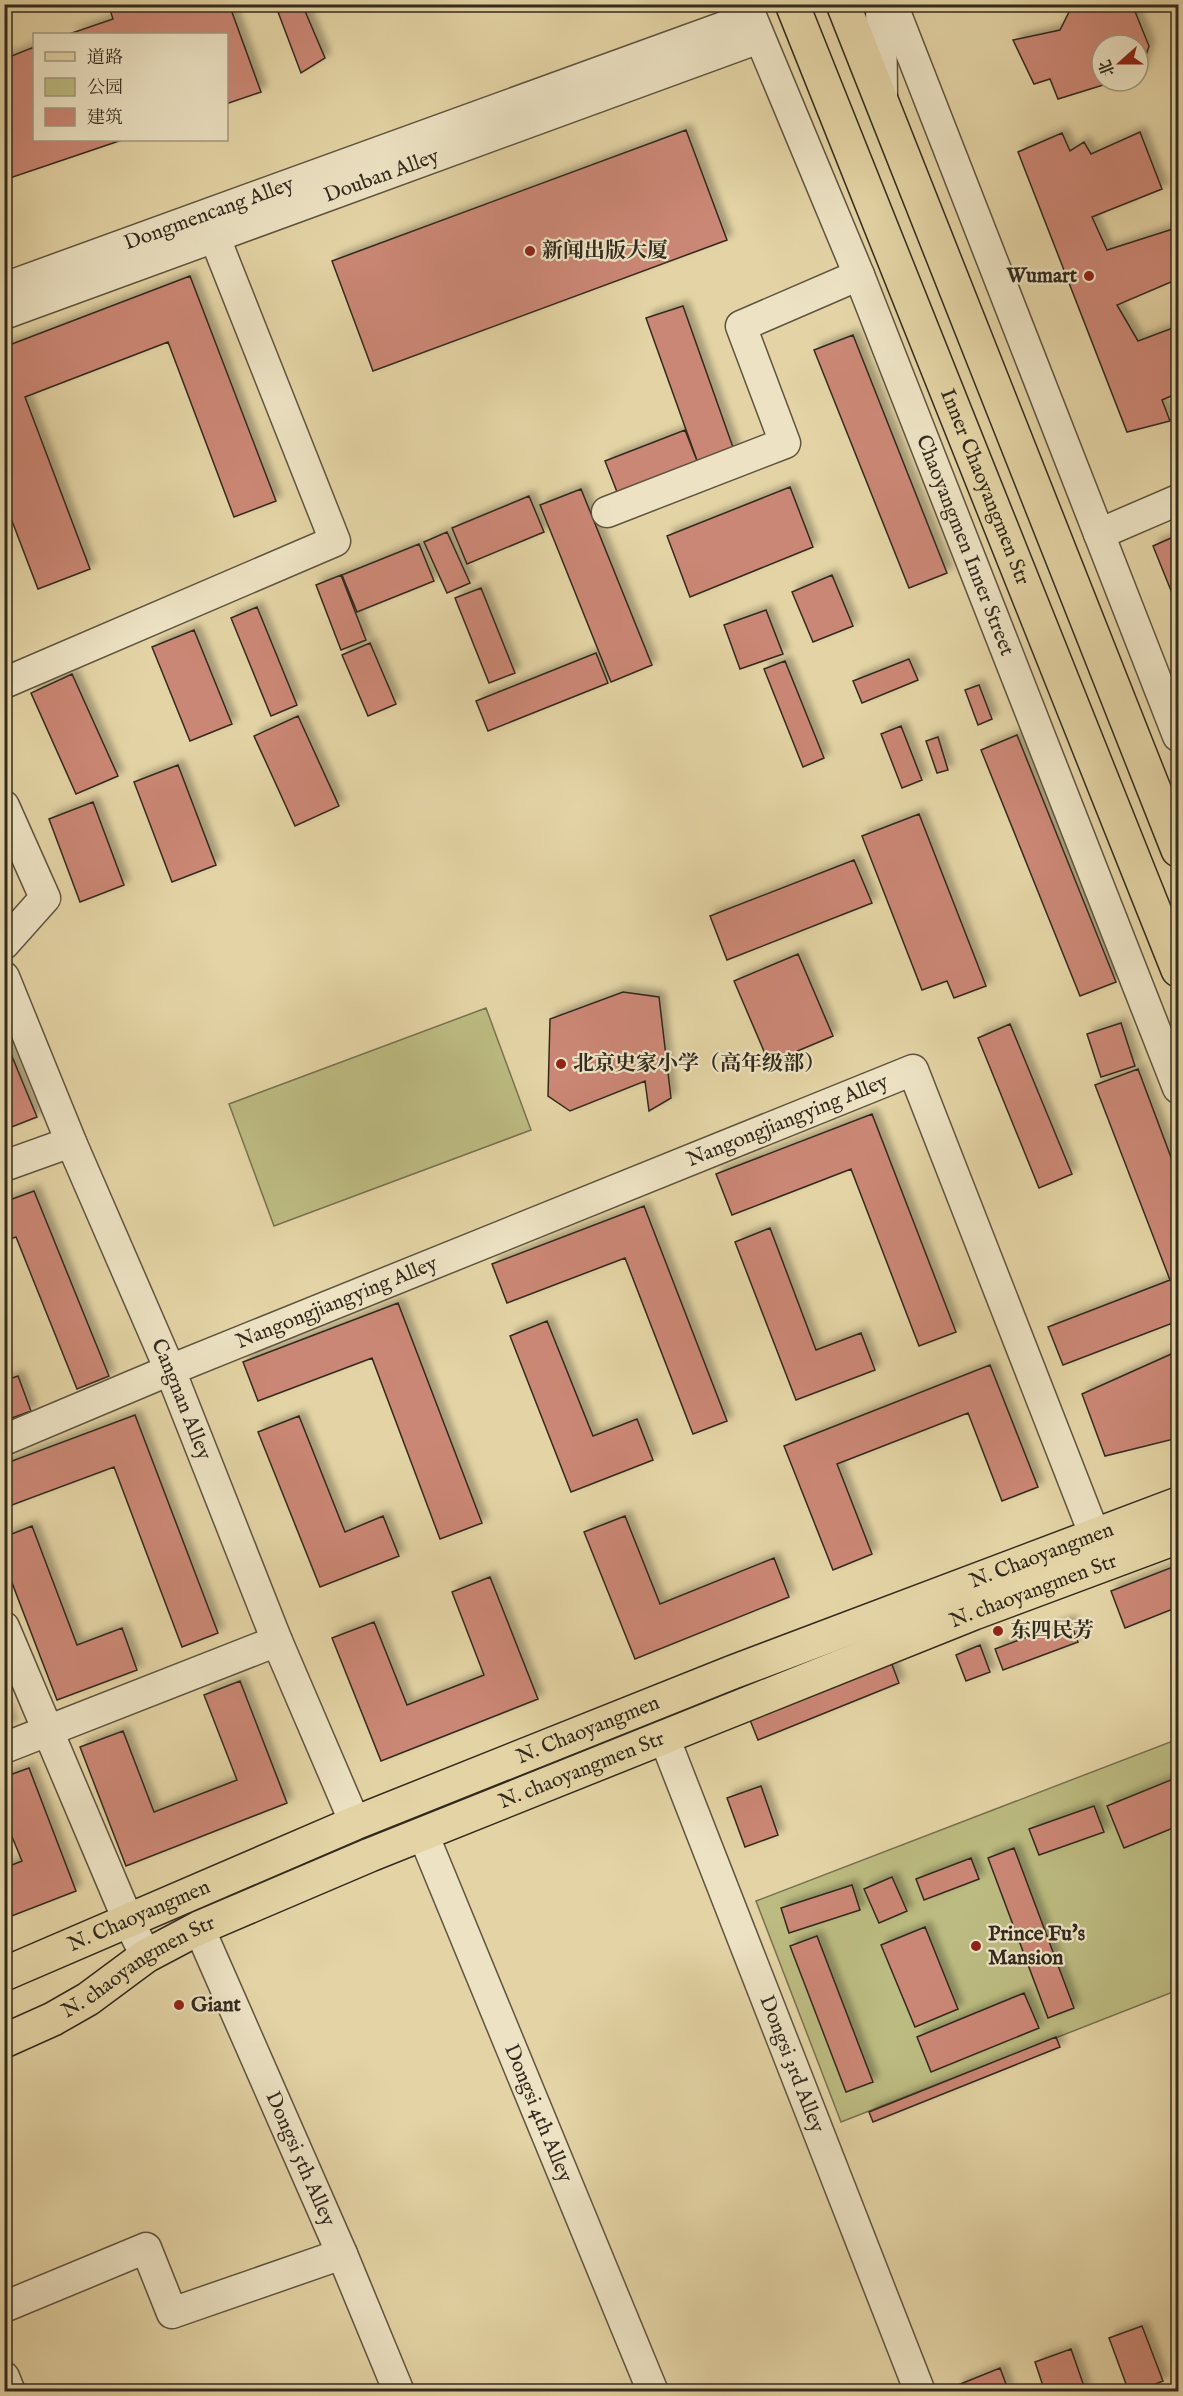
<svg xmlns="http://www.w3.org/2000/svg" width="1183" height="2396" font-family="'IM FELL English','Noto Serif SC',serif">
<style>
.green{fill:#bcbb81;stroke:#787250;stroke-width:1.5}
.building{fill:#cb8775;stroke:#332a1f;stroke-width:1.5;filter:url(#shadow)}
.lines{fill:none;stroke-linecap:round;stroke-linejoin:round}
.minor-casing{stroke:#5f5440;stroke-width:33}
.major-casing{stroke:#332a1f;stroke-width:36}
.minor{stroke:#ede3c4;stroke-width:30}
.major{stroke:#e4d4a5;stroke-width:33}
.poi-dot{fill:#8f2418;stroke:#ede3c4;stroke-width:2}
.labels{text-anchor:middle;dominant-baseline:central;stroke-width:4.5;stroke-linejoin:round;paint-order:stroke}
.street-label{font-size:21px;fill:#332a1f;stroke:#ede3c4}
.poi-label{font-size:21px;font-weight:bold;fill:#332a1f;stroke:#ede3c4;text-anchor:start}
</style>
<defs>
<filter id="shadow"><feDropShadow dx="5.5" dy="-5.5" stdDeviation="3" flood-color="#0004"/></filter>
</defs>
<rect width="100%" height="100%" fill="#e4d4a5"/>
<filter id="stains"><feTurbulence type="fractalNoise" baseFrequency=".00333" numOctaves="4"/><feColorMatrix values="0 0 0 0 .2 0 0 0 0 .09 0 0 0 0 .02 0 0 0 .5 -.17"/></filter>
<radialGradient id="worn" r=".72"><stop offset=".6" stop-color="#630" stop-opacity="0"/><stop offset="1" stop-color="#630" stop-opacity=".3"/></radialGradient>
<!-- green -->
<path class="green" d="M486 1008 531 1130 274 1226 229 1104Z
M1178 1739V1990L841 2122 756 1901Z"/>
<!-- building -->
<path class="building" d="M108 4H229L261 92 226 104V34H69L113 19Z
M275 4H302L325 58 301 73Z
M1073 4H1132L1149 46 1140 74H1138V45H1102V81H1116L1058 99 1050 79 1034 84 1013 40 1060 30Z
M34 47V140H122L4 180V59Z
M686 130 727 240 373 371 332 261Z
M1140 132 1162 189 1092 217 1107 250 1176 228 1178 236V279L1117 305 1138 341 1178 326V393L1162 400 1170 421 1127 432 1018 152 1062 133 1070 151 1084 142 1091 154Z
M190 276 276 501 234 517 168 342 25 397 90 569 38 589 4 500V347Z
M683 306 735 453 699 466 646 318Z
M853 335 947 573 909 588 814 350Z
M685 430 699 466 619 497 605 461Z
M790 487 813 547 690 597 667 536Z
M581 489 652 665 611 682 540 505Z
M529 496 544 532 467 564 452 528Z
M447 532 470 583 447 593 424 542Z
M1178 535V608L1153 546Z
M419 544 434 581 357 612 342 575Z
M341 575 366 640 341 650 316 585Z
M832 575 853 626 813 642 792 592Z
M481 588 515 673 489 683 455 598Z
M257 607 297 705 271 716 231 618Z
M766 610 783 654 740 669 724 625Z
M194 630 232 724 190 741 152 647Z
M370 643 396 704 368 716 342 655Z
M596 653 608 683 488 731 476 701Z
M909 659 918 680 862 703 853 681Z
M785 661 824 758 803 767 764 669Z
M72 674 118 776 76 794 31 693Z
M979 685 992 719 978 725 965 690Z
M298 716 339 806 295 826 254 736Z
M901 726 922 780 902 788 881 734Z
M1017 735 1116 982 1080 996 981 750Z
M938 737 948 770 937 773 926 741Z
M178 765 216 865 172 882 134 782Z
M93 802 124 885 80 902 49 819Z
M919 814 986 986 954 998 947 981 922 990 862 836Z
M854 860 872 903 727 960 710 916Z
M798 954 833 1036 769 1063 734 981Z
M623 992 659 997 671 1098 649 1111 645 1081 570 1111 548 1096 550 1019Z
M1121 1023 1135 1066 1101 1077 1087 1034Z
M1010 1024 1072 1174 1039 1188 978 1038Z
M4 1037 37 1117 4 1130Z
M1138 1069 1178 1176V1321L1063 1365 1048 1327 1170 1280 1095 1085Z
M872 1114 956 1332 919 1346 851 1169 732 1215 716 1174Z
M34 1191 109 1376 77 1389 16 1237 4 1241V1202Z
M644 1206 727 1421 693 1434 625 1258 507 1303 492 1264Z
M770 1228 816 1350 861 1333 875 1370 796 1400 735 1242Z
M398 1303 482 1523 440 1539 372 1358 258 1401 243 1362Z
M547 1321 593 1436 637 1419 653 1460 571 1492 510 1336Z
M1178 1351V1438L1105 1456 1082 1394Z
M990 1365 1038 1487 1002 1501 968 1413 837 1464 872 1554 833 1570 784 1446Z
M18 1376 31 1411 4 1421V1381Z
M135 1415 218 1633 182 1647 114 1467 4 1508V1464Z
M299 1416 345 1532 383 1516 399 1556 320 1587 258 1432Z
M625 1516 660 1604 774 1558 789 1597 635 1659 584 1532Z
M32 1526 77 1645 122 1628 137 1670 57 1700 4 1562V1537Z
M1178 1565V1607L1125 1628 1111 1591Z
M490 1577 538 1699 381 1761 332 1638 374 1622 407 1705 484 1675 452 1592Z
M1070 1621 1078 1642 1003 1670 995 1649Z
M980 1645 990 1672 966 1681 956 1655Z
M891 1662 899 1683 758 1740 750 1720Z
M240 1681 287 1803 126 1866 80 1747 123 1731 154 1812 237 1780 204 1695Z
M4 1707 11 1725 4 1728Z
M29 1768 76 1891 4 1919V1868L22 1861 4 1817V1777Z
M1178 1777V1826L1124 1848 1107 1806Z
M761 1786 778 1835 745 1847 727 1798Z
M1094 1806 1104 1832 1039 1855 1029 1829Z
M1014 1848 1074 2008 1048 2018 988 1858Z
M971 1858 979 1879 924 1900 916 1879Z
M892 1877 907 1911 879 1923 864 1889Z
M852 1885 860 1910 789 1933 781 1908Z
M925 1927 958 2009 915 2027 881 1945Z
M817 1936 873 2082 846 2092 790 1946Z
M1024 1993 1039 2028 931 2072 917 2037Z
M1056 2037 1060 2047 873 2122 869 2112Z
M1142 2326 1163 2381 1135 2392H1129L1109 2338Z
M1071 2349 1086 2392H1045L1035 2362Z
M1000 2368 1009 2392H961L958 2385Z"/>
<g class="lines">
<!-- minor casing -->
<g class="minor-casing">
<g id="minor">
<path id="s1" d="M746 4 859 275 1178 1088"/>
<path d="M881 4 882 97"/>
<path d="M892 4 1178 736"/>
<path id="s2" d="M4 288 751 17"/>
<path id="s3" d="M4 314 759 38"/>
<path d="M607 512 785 443 741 326 859 275"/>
<path d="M1099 534 1178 500"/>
<path d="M4 683 335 541 215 238"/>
<path d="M4 806 45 898 4 944"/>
<path id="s4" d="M4 977 71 1142 170 1370 277 1641 355 1823"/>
<path d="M4 1166 71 1142"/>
<path id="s5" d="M4 1440 170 1370 913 1070 1104 1559"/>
<path d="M4 1627 128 1920 146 1956"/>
<path id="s6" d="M664 1737 920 2392"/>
<path d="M4 1748 277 1641"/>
<path id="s7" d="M423 1834 653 2392"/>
<path id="s8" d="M199 1928 342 2254 399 2392"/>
<path d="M4 2307 146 2248 172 2313 342 2254"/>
<path d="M4 2377 10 2392"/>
</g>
</g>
<!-- major casing -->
<g class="major-casing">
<g id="major">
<path id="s9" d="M792 4 1178 970"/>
<path d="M843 4 1178 850"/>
<path id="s10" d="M4 1974 355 1823 733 1672 1178 1504"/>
<path id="s11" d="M4 2041 53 2019 88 1999 146 1956 199 1928 370 1855 974 1613 1178 1537"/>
</g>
</g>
<!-- minor -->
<use href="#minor" class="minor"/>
<!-- major -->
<use href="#major" class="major"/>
</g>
<!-- markers -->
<g class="poi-dot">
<circle cx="530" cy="251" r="6"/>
<circle cx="1089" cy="276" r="6"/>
<circle cx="561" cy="1064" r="6"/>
<circle cx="998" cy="1631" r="6"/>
<circle cx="976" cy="1946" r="6"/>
<circle cx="179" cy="2005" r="6"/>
</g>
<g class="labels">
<!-- street labels -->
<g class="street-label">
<text stroke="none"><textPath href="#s3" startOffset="402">Douban Alley</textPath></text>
<text stroke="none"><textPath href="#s2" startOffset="218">Dongmencang Alley</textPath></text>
<text stroke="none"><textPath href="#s9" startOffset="520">Inner Chaoyangmen Str</textPath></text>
<text stroke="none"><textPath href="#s1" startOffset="584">Chaoyangmen Inner Street</textPath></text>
<text stroke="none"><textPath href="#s5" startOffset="846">Nangongjiangying Alley</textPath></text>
<text stroke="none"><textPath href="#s5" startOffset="360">Nangongjiangying Alley</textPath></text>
<text stroke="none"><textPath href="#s4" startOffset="458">Cangnan Alley</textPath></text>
<text stroke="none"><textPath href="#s10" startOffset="1119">N. Chaoyangmen</textPath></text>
<text stroke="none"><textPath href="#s11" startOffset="1126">N. chaoyangmen Str</textPath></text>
<text stroke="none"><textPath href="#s10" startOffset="633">N. Chaoyangmen</textPath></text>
<text stroke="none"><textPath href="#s11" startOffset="640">N. chaoyangmen Str</textPath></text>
<text stroke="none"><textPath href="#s10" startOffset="147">N. Chaoyangmen</textPath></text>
<text stroke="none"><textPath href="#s11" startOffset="154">N. chaoyangmen Str</textPath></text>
<text stroke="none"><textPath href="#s6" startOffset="351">Dongsi 3rd Alley</textPath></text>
<text stroke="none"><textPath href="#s7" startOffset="302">Dongsi 4th Alley</textPath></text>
<text stroke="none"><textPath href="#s8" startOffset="252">Dongsi 5th Alley</textPath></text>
</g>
<!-- poi labels -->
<g class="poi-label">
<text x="542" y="251">新闻出版大厦</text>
<text x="1077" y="276" text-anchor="end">Wumart</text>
<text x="573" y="1064">北京史家小学（高年级部）</text>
<text x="1010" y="1631">东四民芳</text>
<text x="988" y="1934">Prince Fu's<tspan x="988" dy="24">Mansion</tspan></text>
<text x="191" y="2005">Giant</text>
</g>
</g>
<!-- margin -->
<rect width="1183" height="2396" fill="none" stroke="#e4d4a5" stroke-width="24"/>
<rect x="6" y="6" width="1171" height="2384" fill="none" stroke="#332a1f" stroke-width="3"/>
<rect x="12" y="12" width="1159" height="2372" fill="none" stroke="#332a1f" stroke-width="1.5"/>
<!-- legend -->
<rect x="33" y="33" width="195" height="108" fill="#ede3c4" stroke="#a39982" stroke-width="1.5"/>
<rect x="45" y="52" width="30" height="9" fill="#e4d4a5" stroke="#a39982" stroke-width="1.5"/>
<text x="87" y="63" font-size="18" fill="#332a1f">道路</text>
<rect x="45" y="78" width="30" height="18" fill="#bcbb81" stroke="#a39982" stroke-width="1.5"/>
<text x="87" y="93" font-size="18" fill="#332a1f">公园</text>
<rect x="45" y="108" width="30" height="18" fill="#cb8775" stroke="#a39982" stroke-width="1.5"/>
<text x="87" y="123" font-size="18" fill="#332a1f">建筑</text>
<!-- north arrow -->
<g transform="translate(1120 63) rotate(249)"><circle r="28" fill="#ede3c4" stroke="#a39982" stroke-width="1.5"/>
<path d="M0-4.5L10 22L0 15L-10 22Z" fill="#8f2418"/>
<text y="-9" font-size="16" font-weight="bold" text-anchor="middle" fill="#332a1f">北</text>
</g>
<rect width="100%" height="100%" filter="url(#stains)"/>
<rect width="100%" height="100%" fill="url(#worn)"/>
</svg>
